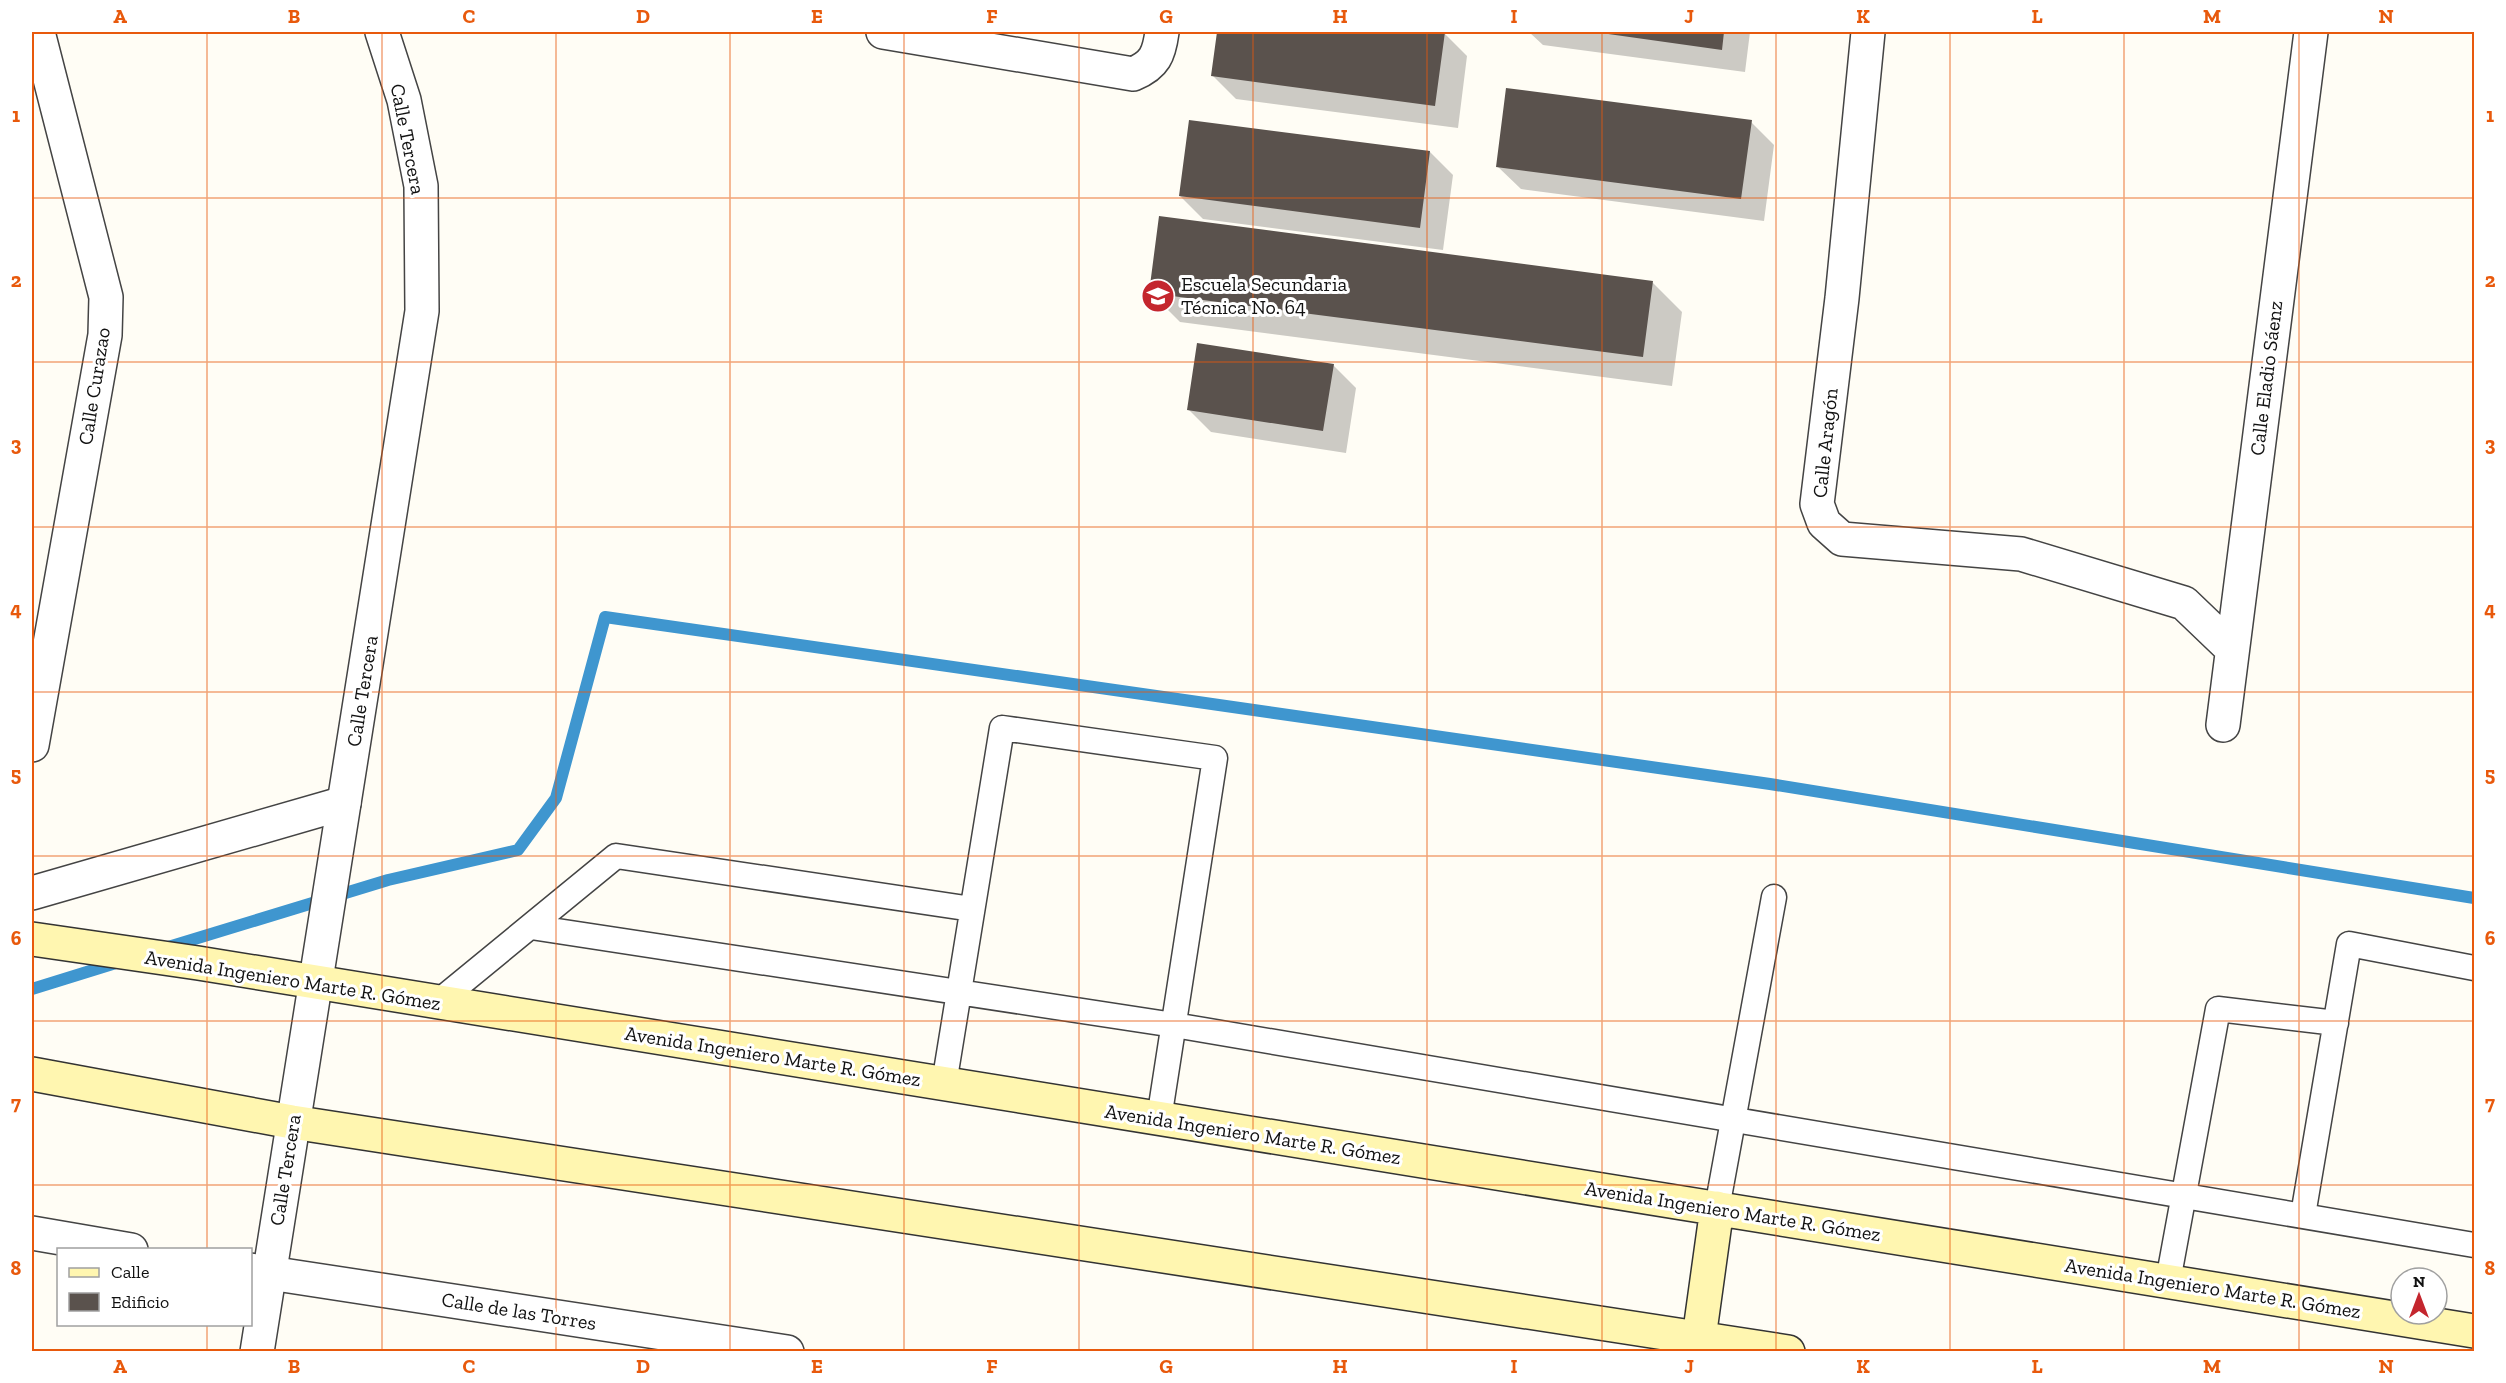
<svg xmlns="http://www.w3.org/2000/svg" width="2506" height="1383" font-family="'Zilla Slab',serif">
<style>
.shadow{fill:#0003}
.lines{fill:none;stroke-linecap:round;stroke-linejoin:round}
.stream{stroke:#3f96cf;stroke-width:12}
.building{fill:#5a524d}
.service-casing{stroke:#444;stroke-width:27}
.minor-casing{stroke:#444;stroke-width:36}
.tertiary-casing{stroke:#444;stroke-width:36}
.secondary-casing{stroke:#333;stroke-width:36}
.service{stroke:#fff;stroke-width:24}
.minor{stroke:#fff;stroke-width:33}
.tertiary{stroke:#fff;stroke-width:33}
.secondary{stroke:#fff6b0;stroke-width:33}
.grid{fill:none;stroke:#e8590c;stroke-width:1.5;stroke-opacity:0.55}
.labels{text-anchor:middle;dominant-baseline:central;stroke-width:6;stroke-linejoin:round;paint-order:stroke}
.street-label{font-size:20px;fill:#111;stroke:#fff}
.poi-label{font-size:20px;fill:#111;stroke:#fff;text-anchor:start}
.neatline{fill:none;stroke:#e8590c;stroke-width:2}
.grid-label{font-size:20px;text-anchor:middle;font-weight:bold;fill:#e8590c}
</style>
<rect width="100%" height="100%" fill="#fffdf5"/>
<!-- shadow -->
<path class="shadow" d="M1219 32 1444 33 1467 56 1458 128 1236 99 1213 76Z
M1529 32H1750L1745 72 1543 45Z
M1751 122 1774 145 1764 221 1521 189 1497 166Z
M1430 152 1453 175 1443 250 1203 219 1180 196Z
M1653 283 1682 312 1672 386 1180 322 1150 292Z
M1333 365 1356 388 1346 453 1211 432 1188 409Z"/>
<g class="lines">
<!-- stream -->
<path class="stream" d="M165 948 388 880 518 850 556 798 605 617 1770 784 2474 898
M32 989 119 962"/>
</g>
<!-- building -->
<path class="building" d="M1217 32H1445L1435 106 1211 76Z
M1594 32H1724L1722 50Z
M1506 88 1752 120 1741 199 1496 167Z
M1189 120 1430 151 1420 228 1179 196Z
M1159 216 1653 281 1643 357 1149 293Z
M1197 343 1334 364 1323 431 1187 410Z"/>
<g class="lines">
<!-- service casing -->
<g class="service-casing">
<path id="service" d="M531 927 1174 1025 2474 1245
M438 1002 616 856 972 909
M944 1084 1002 728 1215 758 1159 1119
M1717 1208 1774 897
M2303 1215 2349 944 2474 968
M2168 1281 2218 1009 2336 1023"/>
</g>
<!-- minor casing -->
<g class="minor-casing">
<path id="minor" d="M883 32 1133 74C1155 65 1159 54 1162 32
M1868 32 1842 298 1817 504 1824 523 1842 539 2021 554 2184 603 2232 649
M2223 725 2311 32
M32 745 105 335 106 297 38 32
M32 893 344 803
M32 1233 131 1250
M250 1270 787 1352"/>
</g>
<!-- tertiary casing -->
<g class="tertiary-casing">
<path id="tertiary" d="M257 1352 422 311 421 186 404 100 382 32"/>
</g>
<!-- secondary casing -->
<g class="secondary-casing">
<path id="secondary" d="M32 939 198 963 2474 1331
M32 1074 292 1122 1788 1352
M1699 1338 1717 1208"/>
</g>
<!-- service -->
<use href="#service" class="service"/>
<!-- minor -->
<use href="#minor" class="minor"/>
<!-- tertiary -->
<use href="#tertiary" class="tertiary"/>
<!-- secondary -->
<use href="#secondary" class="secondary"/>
</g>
<!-- grid -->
<path class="grid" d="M207 32V1250M382 32V1352M556 32V1352M730 32V1352M904 32V1352M1079 32V1352M1253 32V1352M1427 32V1352M1602 32V1352M1776 32V1352M1950 32V1352M2124 32V1352M2299 32V1352M32 198H2474M32 362H2474M32 527H2474M32 692H2474M32 856H2474M32 1021H2474M32 1185H2474M207 1324V1352"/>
<!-- icons -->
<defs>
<g id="school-disc" transform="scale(1.725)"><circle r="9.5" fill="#c4262e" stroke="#fff"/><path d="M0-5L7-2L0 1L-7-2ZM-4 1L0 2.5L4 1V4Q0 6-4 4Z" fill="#fff"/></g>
</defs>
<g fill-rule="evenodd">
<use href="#school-disc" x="1158" y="296"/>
</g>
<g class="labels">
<!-- street labels -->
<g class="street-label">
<text transform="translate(408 139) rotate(79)">Calle Tercera</text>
<text transform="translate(2266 378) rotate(-83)">Calle Eladio Sáenz</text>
<text transform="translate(94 386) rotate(-81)">Calle Curazao</text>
<text transform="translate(1825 443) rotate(-84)">Calle Aragón</text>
<text transform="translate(362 691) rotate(-81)">Calle Tercera</text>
<text transform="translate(293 980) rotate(9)">Avenida Ingeniero Marte R. Gómez</text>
<text transform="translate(773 1056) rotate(9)">Avenida Ingeniero Marte R. Gómez</text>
<text transform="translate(1253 1134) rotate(9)">Avenida Ingeniero Marte R. Gómez</text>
<text transform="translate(285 1170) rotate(-81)">Calle Tercera</text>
<text transform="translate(1733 1211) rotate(9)">Avenida Ingeniero Marte R. Gómez</text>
<text transform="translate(2213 1288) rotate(9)">Avenida Ingeniero Marte R. Gómez</text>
<text transform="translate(519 1311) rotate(9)">Calle de las Torres</text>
</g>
<!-- poi labels -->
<g class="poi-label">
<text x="1181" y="284">Escuela Secundaria<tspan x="1181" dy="23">Técnica No. 64</tspan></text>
</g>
</g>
<!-- border -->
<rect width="2506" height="1383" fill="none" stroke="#ffffff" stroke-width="66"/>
<!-- legend -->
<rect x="57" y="1248" width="195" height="78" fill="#ffffff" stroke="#a0a0a0" stroke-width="1.5"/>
<rect x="69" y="1268" width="30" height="9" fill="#fff6b0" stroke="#a0a0a0" stroke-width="1.5"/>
<text x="111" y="1278" font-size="18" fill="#111111">Calle</text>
<rect x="69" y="1293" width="30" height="18" fill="#5a524d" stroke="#a0a0a0" stroke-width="1.5"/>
<text x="111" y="1308" font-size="18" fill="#111111">Edificio</text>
<!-- north arrow -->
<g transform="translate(2419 1296)"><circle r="28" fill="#ffffff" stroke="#a0a0a0" stroke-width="1.5"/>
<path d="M0-4.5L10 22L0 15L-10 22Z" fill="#c4262e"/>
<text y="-9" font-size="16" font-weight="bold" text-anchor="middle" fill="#111111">N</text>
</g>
<rect x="33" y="33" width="2440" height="1317" class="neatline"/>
<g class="grid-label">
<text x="120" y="23">A</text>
<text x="294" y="23">B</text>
<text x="469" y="23">C</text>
<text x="643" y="23">D</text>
<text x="817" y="23">E</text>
<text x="992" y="23">F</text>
<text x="1166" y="23">G</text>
<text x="1340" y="23">H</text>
<text x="1514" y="23">I</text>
<text x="1689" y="23">J</text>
<text x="1863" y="23">K</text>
<text x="2037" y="23">L</text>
<text x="2212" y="23">M</text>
<text x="2386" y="23">N</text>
<text x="16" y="122">1</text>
<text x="2490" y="122">1</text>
<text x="16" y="287">2</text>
<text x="2490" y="287">2</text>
<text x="16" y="451">3</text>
<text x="2490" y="451">3</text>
<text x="16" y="616">4</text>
<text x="2490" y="616">4</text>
<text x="16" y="781">5</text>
<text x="2490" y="781">5</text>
<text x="16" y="945">6</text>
<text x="2490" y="945">6</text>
<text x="16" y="1110">7</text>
<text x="2490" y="1110">7</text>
<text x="16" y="1275">8</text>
<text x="2490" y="1275">8</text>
<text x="120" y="1373">A</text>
<text x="294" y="1373">B</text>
<text x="469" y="1373">C</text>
<text x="643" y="1373">D</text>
<text x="817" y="1373">E</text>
<text x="992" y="1373">F</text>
<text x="1166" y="1373">G</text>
<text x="1340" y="1373">H</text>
<text x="1514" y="1373">I</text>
<text x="1689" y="1373">J</text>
<text x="1863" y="1373">K</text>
<text x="2037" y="1373">L</text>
<text x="2212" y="1373">M</text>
<text x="2386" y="1373">N</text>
</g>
</svg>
